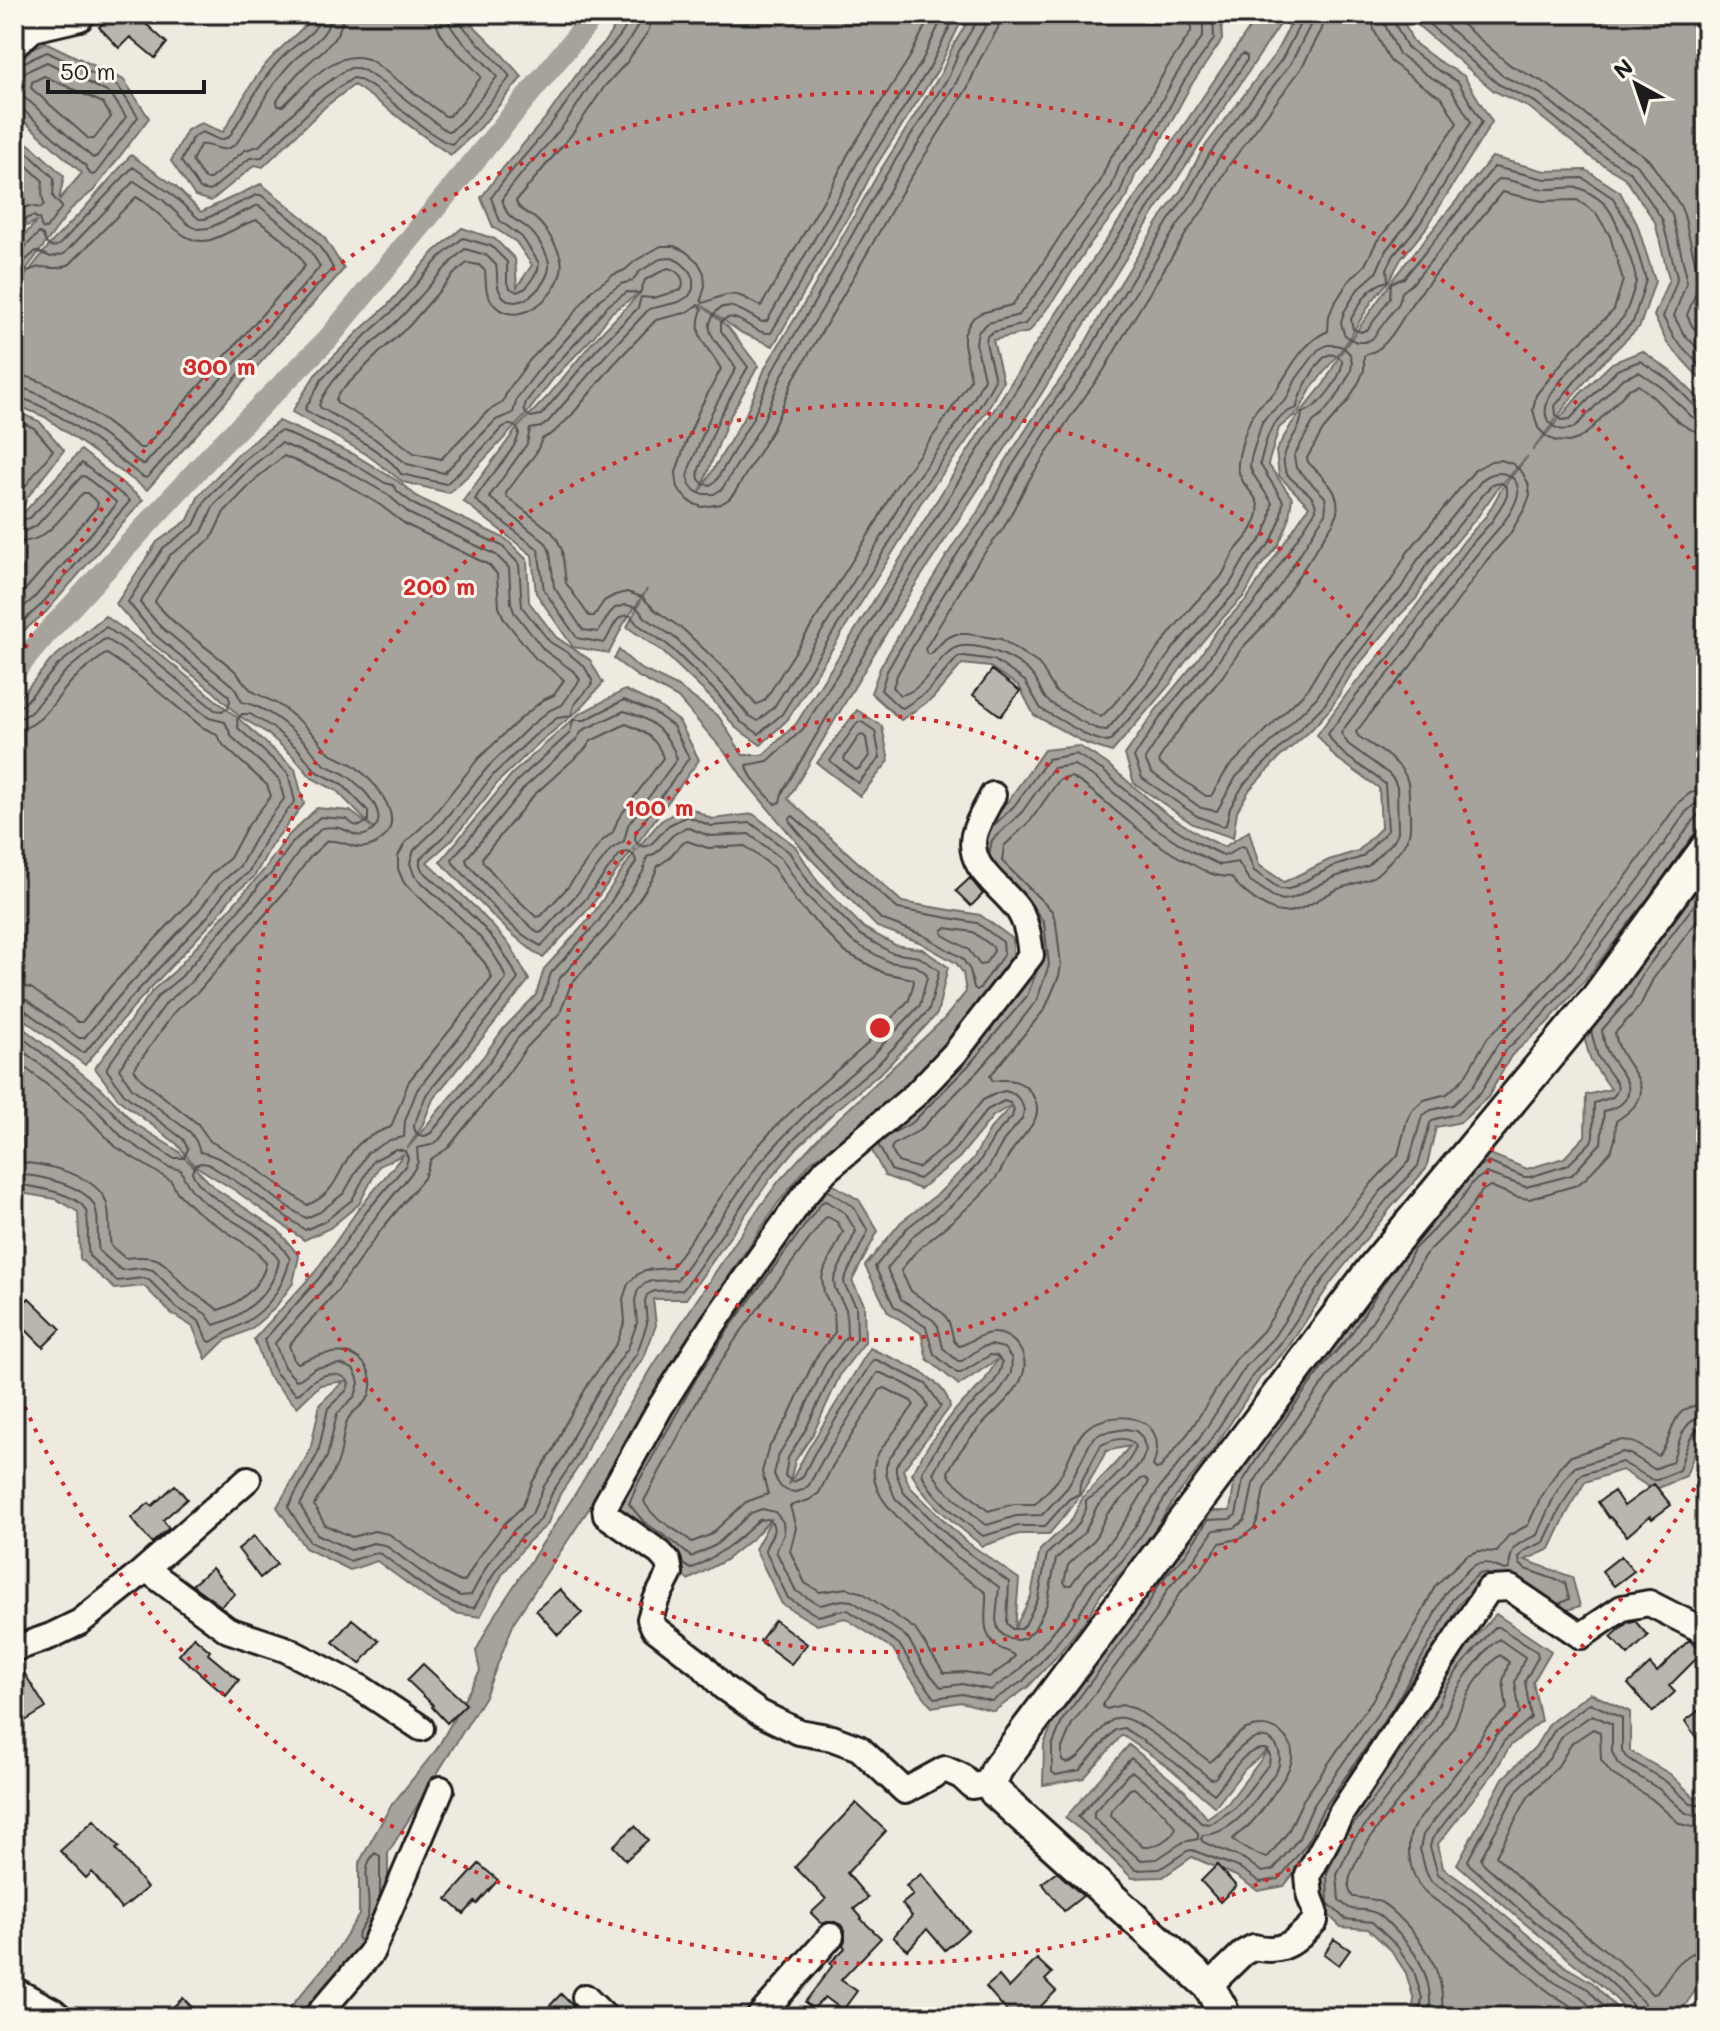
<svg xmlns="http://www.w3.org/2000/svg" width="1720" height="2031" font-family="Mali,sans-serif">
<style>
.water{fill:#a6a39d;stroke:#6f6d69;stroke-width:2}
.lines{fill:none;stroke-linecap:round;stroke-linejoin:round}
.shore{stroke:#535250;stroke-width:2}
.canal{stroke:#a6a39d;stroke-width:22}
.building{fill:#b9b6af;stroke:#1c1c1c;stroke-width:2}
.minor-casing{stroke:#1c1c1c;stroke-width:30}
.tertiary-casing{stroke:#1c1c1c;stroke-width:36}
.minor{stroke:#fbf7ec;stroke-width:24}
.tertiary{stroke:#fbf7ec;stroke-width:30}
.ring{fill:none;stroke:#d62828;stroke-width:4;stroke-dasharray:4 8}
.centre{fill:#d62828;stroke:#fbf7ec;stroke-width:4}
.ring-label{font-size:24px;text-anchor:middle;font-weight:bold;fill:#d62828;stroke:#fbf7ec;stroke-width:6;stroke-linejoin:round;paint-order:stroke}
</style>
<rect width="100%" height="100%" fill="#eeeadf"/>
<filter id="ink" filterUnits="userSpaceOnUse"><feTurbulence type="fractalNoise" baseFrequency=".0125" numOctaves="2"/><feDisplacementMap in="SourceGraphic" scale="16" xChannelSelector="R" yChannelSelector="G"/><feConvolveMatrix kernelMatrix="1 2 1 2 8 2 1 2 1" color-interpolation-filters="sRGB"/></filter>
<g filter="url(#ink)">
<!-- water -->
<path class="water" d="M316 14H462L496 48 522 77 481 127 451 155C418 134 388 107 354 85L326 106 263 167 255 165 211 201 195 196 171 161 187 130 201 123 223 132C235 113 246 91 259 73 275 50 298 35 316 14Z
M624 14H965L937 71 874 169 858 200 773 346 742 333 700 304 728 327 758 366 728 420 700 492 746 414 766 366 807 299 878 174 942 72 952 48 972 14H1221L1222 40 1191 85 1154 153 1136 173 1127 197 1090 244 1055 298 1029 332 993 340 1003 381 989 407 964 445 920 504 903 536 788 719 761 745 736 728 712 699 662 651 627 627 647 589 623 625 609 653 573 647 536 593 532 555 463 501 518 427 549 395 591 344 641 292 612 312 594 336 553 379 525 416 474 470 449 493 403 482 366 454 292 412 315 375 361 329 387 306 434 252 462 228 495 239 515 259 517 287 532 265 516 242 493 227 481 198 503 168 548 115 582 67 602 45Z
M1259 14H1287L1154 213 1040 396 910 593 788 799 902 902 980 915 1013 939V956L991 988 954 1033 911 1081 851 1132 811 1162 778 1203 679 1350 625 1441 590 1507 515 1620 485 1696 388 1853V1921L310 2017H282L331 1959 359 1915V1863L390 1807 437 1749 480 1671 476 1651 494 1616 572 1499 655 1363 746 1226 779 1181 821 1135 944 1019 966 992 963 973 956 963 919 942 877 927 811 859 745 781 729 757 678 698 637 676 614 659 619 650 639 668 679 687 719 717 743 755H763L796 724 1031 351Z
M1296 14H1403L1402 18 1413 42 1437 60 1464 76 1492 122 1427 227 1401 259 1389 281 1372 301 1345 345 1311 389 1299 411 1279 428 1268 464 1292 498 1288 523 1278 546 1260 567 1245 595 1217 624 1186 661 1171 683 1112 752 1087 744 1034 715 1019 686 990 667 962 664 933 698 901 720 871 693 880 668 909 617 954 544 977 513 1003 465 1044 402 1079 354 1102 313 1162 216 1181 190 1203 149 1275 54Z
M1416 14H1706V385L1667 343 1654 316 1669 279 1655 222 1625 178 1592 158 1530 108 1494 91 1414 22Z
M45 42 124 80 149 118 94 190 71 209 14 286V247L37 221 14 232V134L34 148 64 176 59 200 82 173 14 112V58Z
M131 155 175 186 201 212 261 184 304 218 324 237 344 269 147 490 45 417 14 404V290L51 243 83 210Z
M1492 157 1545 171 1586 170 1620 192 1637 224 1655 281 1640 326 1596 369 1573 396 1532 451 1580 394 1612 363 1642 351 1673 373 1706 406V817L1656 888 1585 980 1547 1023 1511 1056 1488 1097 1461 1122 1436 1127 1426 1169 1394 1204 1332 1281 1287 1349 1261 1376 1213 1450 1175 1498 1150 1537 1128 1566 1101 1594 1085 1621 1056 1657 1028 1687 994 1711 961 1702 932 1707 909 1676 893 1649 845 1618 817 1625 782 1604 755 1549 772 1518 754 1537 726 1560 688 1580 664 1557 607 1509 819 1176 859 1200 878 1231 852 1281 864 1304 865 1342 841 1373 813 1434 795 1461 789 1485 807 1451 870 1348C895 1360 946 1376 950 1407L903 1470 910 1487 964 1540 1019 1579 1015 1628 1031 1596 1040 1550 1071 1521 1083 1497 1114 1465 1130 1446 1106 1451C1090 1484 1073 1506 1049 1534H1019L982 1546C957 1524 926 1504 912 1473L928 1446 957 1408 983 1383 998 1359 959 1385 927 1359 921 1333 888 1312 865 1266 901 1222 939 1193 973 1159 990 1129 1012 1105 993 1116 959 1158 920 1189 885 1176 866 1139 963 1060 1021 991 1031 965 1027 927 1004 908 975 831 1008 801 1044 750 1079 746 1106 763 1164 812 1200 835 1224 847 1249 831 1259 865 1284 882 1329 860 1358 851 1381 828 1379 788 1335 757 1317 735 1349 691 1385 649 1464 541 1487 515 1502 488 1528 456 1498 488 1478 516 1431 572 1416 599 1396 619 1352 673 1331 708 1310 731 1279 758 1250 789 1237 811 1233 838 1193 824 1134 783 1125 755 1156 710 1198 659 1218 629 1246 600 1309 506 1279 476 1276 451 1292 423 1324 384 1339 356 1396 275Z
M14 411 39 421 64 450 27 498 18 519 81 450 143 500 46 612 14 639Z
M279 421 353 454 399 482 419 498 506 539 527 560 529 602 556 637 590 660 603 683 580 709 540 742 500 780 453 839 427 862 478 910 510 945 529 980 433 1099 422 1126 407 1149 483 1057 504 1028 536 995 544 969 591 917 638 847 661 821 687 806 712 819 753 814 795 846 818 882 864 928 895 945 922 949 948 967 937 1014 885 1069 834 1112 797 1148 771 1178 686 1299H653L656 1325 644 1357 615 1398 591 1440 581 1463 560 1494 547 1525 528 1542 502 1575 480 1617 455 1613 427 1598 377 1561 350 1570 305 1548 277 1507 310 1451 320 1404 344 1381 320 1385 297 1407 268 1376 254 1339 315 1272 357 1211 404 1154 379 1166 359 1204 330 1228 304 1240 236 1191 194 1165 177 1144 119 1100 95 1068 154 989 175 971 264 870 287 837 317 808 350 811 374 829 337 791 312 778 292 755 267 733 239 716 213 691 148 640 116 604 157 542 188 520 199 495 238 454Z
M105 616 157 652 239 719 295 769 304 804 272 844 254 877 234 894 215 919 134 1006 85 1065 14 1012V704L52 659Z
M625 690 657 705 679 721 699 760 591 906 543 958C503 931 474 895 440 862L512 774 579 714Z
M857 710 882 726 889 761 860 796 817 763Z
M1706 860V1432L1700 1438 1686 1476 1654 1490 1622 1470 1585 1482 1566 1515 1550 1549 1525 1560 1572 1577 1580 1606 1551 1615 1483 1580 1459 1604 1447 1629 1314 1847 1284 1886 1258 1891 1236 1876 1192 1857 1163 1877 1132 1878 1086 1834 1065 1818 1129 1745 1185 1791 1207 1818 1228 1803 1269 1749 1245 1769 1215 1807 1170 1768 1122 1735 1084 1778 1043 1785 1044 1744 1056 1716 1205 1511H1230L1235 1478 1259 1440 1383 1271 1485 1152 1527 1169 1564 1158 1585 1136 1586 1095 1611 1089 1591 1061 1581 1027Z
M14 1021 104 1091 134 1123 178 1151 216 1189 278 1230 299 1256 293 1283 274 1309 251 1329 224 1341 206 1359 193 1327 172 1314 144 1286 115 1289 80 1259 78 1212 56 1199 14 1192Z
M1496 1614 1551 1651 1533 1682 1541 1721 1510 1746 1495 1771 1438 1844 1443 1868 1479 1894 1566 1967 1593 1983 1625 2017H1411L1414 2000 1406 1973 1391 1950 1368 1929 1341 1927 1320 1907 1318 1872 1338 1832 1407 1743 1425 1716 1437 1688 1452 1663Z
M1590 1693 1630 1712V1751L1670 1774 1695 1798 1706 1791V1965L1704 1978 1681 2011 1684 2017H1633L1608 1991 1517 1917 1457 1864 1503 1778 1535 1747 1550 1723Z"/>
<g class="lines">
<!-- shore -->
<path class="shore" d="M321 14C319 31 300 41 288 52 262 75 248 108 229 137L220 140 202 132 193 137 181 161 200 189 210 191 250 158 262 157 321 100 353 78C361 79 367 84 375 89 392 101 436 141 452 144L475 121 510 77C499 59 459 30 457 14
M331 14C330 36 307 47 293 61 269 85 256 117 236 144 220 156 214 143 200 145L192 161 205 179H210L245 150 259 146 314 92 344 71 351 68H358L365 71 400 95 441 127 447 131H451L468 114 497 77C484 57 449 38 447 14
M343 14C342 41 318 53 301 70 292 79 284 90 277 101L278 106H283C305 85 339 44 372 61L445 116H449L459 106 481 77C466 56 436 43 435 14
M630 14C628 35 599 57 586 74 575 89 566 105 554 120 534 147 510 170 491 198L500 221 522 237 539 263 538 270 526 288 517 292 510 288 507 283V262L491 246 463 238 440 257 393 311 366 335 322 379 305 409 307 411C332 426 386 450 401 474L446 484 468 464 503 427C510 423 516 425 519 432 518 450 484 480 475 500L538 549 544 590 577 638 604 643C612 633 615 612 631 616L637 624 668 645 717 693 741 722 759 734 782 714 896 532 913 500 957 441 982 403 995 380 986 343 987 336 993 332 1025 324 1049 293 1084 240 1120 193 1129 169 1147 148 1184 81 1214 39 1213 14
M640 14C639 38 608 62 594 80 583 95 574 112 562 127 543 151 520 173 502 199 504 205 505 212 510 216 514 220 521 223 526 227 535 233 548 253 549 264 551 284 513 321 499 290 496 283 498 273 496 265L486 255 465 249C440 270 423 296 400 318 374 345 333 370 319 405L321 408 375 439 407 464 444 473 496 420 513 413 517 398 539 369 580 324 600 299 621 284 632 281 639 272 660 259 672 258 680 262 689 270 693 279V289L689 296 679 302 649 309 605 356 548 422 541 427 530 429 527 444 489 497 546 543 550 552 554 587 583 630 598 632 610 613 615 608 625 605 636 607 646 618 675 638 725 687 748 715 758 721 774 707 888 527 904 495 949 435 974 398 984 379 976 343 978 332 988 323 1019 315 1041 287 1075 234 1111 188 1120 164 1139 142 1176 75 1203 36V14
M652 14 649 30 627 62 605 86 572 134 516 201C519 212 531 213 538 221 547 230 558 247 561 259 568 294 509 340 488 295 485 288 486 279 485 271L479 265 467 263 455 273 409 326 381 351 339 393 336 399 337 403 382 429 414 453 441 459 488 411 502 403 508 390 529 361 571 317 592 290 613 275 625 270 635 261 661 246H674L685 251 698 262 704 273 705 286 701 300 703 303C717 299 727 290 743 297 750 300 754 304 761 306L832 186 848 154 910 57 931 14
M944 14 921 63 858 160 842 191 767 321 762 322C748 315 723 293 712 318 709 324 709 331 713 337 719 348 730 357 736 368L712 412 689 469 688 477 690 485 695 491 702 494H714L722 489 762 424 782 375 823 308 893 184 957 81 968 56 986 25 988 14
M956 14 930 67 867 165 851 196 771 333C751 335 736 307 721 322V331L748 367 720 416 698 472 699 479 703 484 710 485 716 481 753 418 773 370 814 303 884 178 949 76 959 51 977 21 978 14
M1000 14 998 28 979 61 968 87 903 190 833 313 793 380 773 429 735 492 729 499 721 504 702 507 690 502 681 493 677 485 676 472 685 445 700 408 721 369C709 346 691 339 702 309L698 305 685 313 656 320 613 365 571 416 553 433 542 439 536 453 506 493 507 497 551 531 557 539 562 550 566 583 589 616H594L604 601 615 595 627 592 642 597 655 610 684 630 734 678 756 705 765 700 877 521 894 489 939 428 971 379 964 344V335L968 326 973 318 981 313 1012 305 1031 281 1066 227 1100 182 1110 158 1129 135 1166 69 1191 32V14
M1325 14 1322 29 1301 69 1229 165 1206 206 1187 232 1128 328 1104 370 1069 419 1029 480 1003 529 979 560 925 649 927 654H931L945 639 956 634H967L1001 639 1039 664 1056 692 1101 717C1125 695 1143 667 1163 642 1173 629 1184 616 1194 604 1202 595 1212 587 1220 578 1226 570 1229 560 1235 551 1241 543 1249 536 1253 527 1270 494 1242 495 1238 468 1237 455 1248 420 1256 410 1262 402 1272 397 1277 389 1292 366 1302 343 1328 331L1329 316 1333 306 1348 282 1365 265 1377 241 1403 210 1428 166 1457 123 1442 98 1420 84 1390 61 1374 30 1372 14
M1384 14 1385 25 1399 54 1427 75 1451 89 1471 122 1413 217 1386 250 1376 273 1358 289 1344 312 1341 322 1344 334 1350 339 1357 342H1365L1372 339 1399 303 1402 292 1412 284 1498 179C1514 179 1529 188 1545 189 1557 190 1572 185 1582 189 1589 192 1603 201 1607 207 1615 216 1636 269 1636 281 1635 287 1627 311 1624 316 1611 336 1521 399 1552 425 1559 431 1567 431 1575 427L1622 379 1639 372 1661 387 1692 417 1706 421
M1394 14V22L1407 47 1433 67 1458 82 1482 122 1421 222 1394 255 1387 269 1388 281C1368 286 1361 302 1351 319L1353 329 1361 332 1368 329 1390 298 1391 283 1404 278 1494 167 1545 179 1583 178 1613 198 1630 227 1646 280 1633 322 1590 363 1567 391 1555 406 1556 415 1562 420 1570 419 1617 370 1640 361 1668 379 1698 409 1706 411
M1423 14 1425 21 1498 84 1535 102 1596 151 1631 173 1662 219 1677 277 1676 283 1663 317 1674 338 1706 372
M1433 14 1503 76 1541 94 1602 143 1638 166 1672 215 1686 274V284L1674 316 1683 333 1706 357
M1450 14 1510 65 1547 84 1609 133 1642 154 1649 160 1680 205 1684 215 1699 279 1697 290 1687 315 1692 326 1706 340
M1243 54 1247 56V60L1148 209 1033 392 903 588 782 793 780 802 775 804C765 792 749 779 747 765L768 761 803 729 1038 355 1240 56Z
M14 64H20L47 52 118 86 138 117 96 173 93 175 90 174 86 166 22 109 14 106
M14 74 23 73 47 62 111 94 126 117 97 156 93 158 29 101 22 97 14 96
M44 76 103 103 111 117 94 139H89L31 88 32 82Z
M14 144 29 154 54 178 53 197 62 207 46 229 42 228 39 219 33 216 14 223
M14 156 23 162 43 181 42 194 44 204 41 208 29 206 14 212
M14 252 22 250 39 233 43 235C45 244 50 250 59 245L133 167 170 193 199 219H205L257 195H261C289 216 317 236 333 268L147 478 143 477C113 455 49 401 14 397
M14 262 26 260 36 251 51 257 64 254 134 181 163 200 188 224 197 229 209 228 256 206H259C282 224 307 241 320 267L145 464H142C112 443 48 389 14 387
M668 268C678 270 687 280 681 290L653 298 641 297 638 308 597 349 541 415 531 417 526 414 524 409 526 402 547 374 587 331 607 306 627 292 640 293 645 280Z
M14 274C24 274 34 267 42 267 53 268 59 270 70 264L136 197C160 209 182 248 210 240 227 235 241 224 257 220 275 233 295 246 305 266L144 448H140C108 425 53 376 14 375
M14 419 34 428 53 450 20 493 14 507
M1706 433C1677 432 1661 399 1638 385L1629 389 1588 432 1578 439 1569 442 1556 441 1547 437 1538 428 1533 410 1536 395 1573 349 1614 310 1623 280 1610 236 1596 213 1577 200 1542 201 1502 192 1421 292C1406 307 1399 331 1382 346 1377 351 1370 353 1364 356V370L1360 380 1348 401 1323 430 1307 458 1308 462C1326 481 1346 494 1334 522L1271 618 1242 648 1222 677 1180 728 1159 759 1160 764 1206 796H1211L1228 768 1307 690 1328 655 1374 599 1391 581 1407 553 1475 470 1491 461 1501 460 1513 464 1522 472 1528 483 1530 495 1525 508 1510 534 1487 560 1410 667 1373 710 1356 732 1358 736C1372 746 1392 756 1402 770 1409 779 1409 789 1409 799 1411 831 1414 837 1391 860 1385 866 1380 873 1373 877 1362 883 1349 884 1338 889 1321 897 1300 914 1281 912 1265 910 1240 890 1231 877 1215 877 1204 871 1190 863 1163 850 1140 831 1117 812 1102 799 1088 786 1071 777L1059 780 1031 820 1004 846 1002 861 1052 911 1056 923 1061 965 1059 976 1045 1009 990 1076 993 1081C1006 1079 1018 1079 1028 1089 1050 1114 1027 1130 1014 1148 1007 1156 1004 1166 998 1175 988 1189 972 1204 959 1215 938 1234 916 1247 901 1271L911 1291 944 1314 949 1322 954 1341 959 1346C970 1344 979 1333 992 1333 1002 1332 1012 1338 1018 1346 1041 1377 998 1407 980 1427 968 1440 955 1457 948 1472L951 1479 988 1511 1014 1504H1035C1042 1497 1051 1488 1057 1481 1068 1466 1072 1444 1084 1431 1099 1415 1138 1411 1152 1430 1160 1442 1157 1454 1153 1466L1156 1469 1160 1468 1189 1432 1236 1359 1263 1331 1308 1263 1371 1184 1398 1155 1407 1120 1413 1109 1424 1100 1447 1094 1464 1078 1488 1037 1525 1002 1561 962 1631 870 1679 802 1690 793 1706 790
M281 443 345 470 387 494 410 514 496 555 509 568 511 603 514 612 544 650 576 673 580 680 562 705 550 710 529 727 488 767 439 826 414 850 410 863 414 875C443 904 494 940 506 979L417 1090 405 1121 404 1137 390 1140 367 1153 344 1193 320 1212 306 1218C273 1202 235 1158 200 1152L196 1141 190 1132 132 1088 119 1069 167 1002 189 984 278 881 301 849 322 828C328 827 335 827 340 828 351 831 357 840 369 833 395 818 361 785 346 775 340 771 331 769 324 764 316 758 311 748 304 741 287 725 265 706 242 702L234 687 161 627 140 603 170 555 202 532 214 505 251 467Z
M284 456 339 480 380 505 405 524 489 565 497 574 499 607 504 619 536 659 555 672 564 680 554 695 543 700 520 719 478 759 431 818 405 843 398 856V869L404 883 457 932 485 963 492 978 409 1081 391 1127C380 1131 365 1137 357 1146 337 1167 340 1192 307 1205L253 1166 210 1141 198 1124 141 1079 134 1069 176 1010 198 992 287 889 310 857 327 841C343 838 355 853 373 845 413 825 377 784 356 767 348 761 337 759 329 752 323 747 319 739 313 734 305 725 295 717 286 710 276 702 264 698 254 692 248 689 240 676 234 670 208 647 177 629 155 602L156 599 179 563 211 539 224 512 259 476Z
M14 514 20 520 30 518 82 463 130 501 40 606 14 629
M14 528 25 531 36 526 82 476 86 477 116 502 115 506 33 599 14 615
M14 541C46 547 63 513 83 493H87L98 503 97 507 25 590 14 600
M14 708 23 705 58 665 106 627 152 659 215 710 222 711 228 708 230 701 228 695 154 634 128 602 163 548 194 525 206 499 244 460 278 432 282 431 349 461 385 483 393 485 398 492 415 505 502 546 519 564 522 607 550 642 568 653 584 666 592 680V684L574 705 571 716 557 718 534 736 494 774 447 833 420 859V865L422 870C458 903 498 933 518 979L458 1057 426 1095 414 1125C414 1132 418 1136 425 1136L431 1133 489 1062 510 1033 542 1000 551 973 598 922 636 862C635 853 628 850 620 854L584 901 541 946C506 928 481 891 453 863L452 859 518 780 570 733 573 720H585L624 700 653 712 673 726 689 758 636 832C635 837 634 840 638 844 650 854 661 831 669 825 675 822 681 819 687 816L711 826 751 823 789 852 812 887 859 934 892 953 919 957 937 969 939 972 929 1010 879 1063 828 1106 791 1142 765 1172 683 1290 654 1291 647 1295 645 1301 647 1324 637 1353 609 1393 584 1436 574 1460 553 1491 540 1520 521 1537 496 1570 474 1608C437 1604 410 1574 381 1554L375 1553 350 1561 310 1542 288 1507 318 1453 328 1408 347 1390 349 1383C343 1371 325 1373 314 1380 309 1383 304 1389 300 1393L296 1394 275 1372 264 1340 321 1276 367 1211 406 1165 408 1158 405 1151 396 1149 373 1161 352 1200 325 1221 305 1230 240 1184 208 1164 201 1163 195 1165 192 1172C199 1195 251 1219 270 1234 278 1241 285 1251 290 1259 284 1286 268 1310 244 1323 232 1330 221 1335 211 1342L207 1340 199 1321 177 1308 149 1280 143 1278 117 1281 89 1256C86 1243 90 1222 86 1211 79 1193 31 1186 14 1184
M624 711C651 718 669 733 677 759L628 825 624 841 611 849 577 894 542 932 538 933 497 896 467 863 466 859 525 787 576 740 583 730Z
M14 718 23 717 30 713 65 672 103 640 107 639 146 667 209 718 225 722 232 737 279 779 284 799 257 835 240 866 220 883 200 909 121 994 84 1038H79L27 1000 14 997
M858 722H862L875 731 880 758 858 783 830 761Z
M626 724C644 731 658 739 663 758L618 819 613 832 601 842 568 887 541 916 536 917 505 887 483 862 482 858 534 795 585 749 591 741Z
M14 730C42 729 55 698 73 680 82 671 94 663 104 655L107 654 139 676 202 727 216 734 224 746 267 785 271 796 246 828 230 858 210 875 191 901 112 985 82 1022H78L31 988 14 985
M863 735 866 738 869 756 860 768 856 770 845 761 844 758 859 736Z
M793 816 898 909 977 923 1003 942 1004 954 980 988 977 990 974 988 970 970 962 958 923 935 881 919 817 854 790 822V818Z
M686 827 710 836 749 834 782 859 805 894 853 942 889 962 916 966 926 973 927 977 920 1005 872 1056 821 1099 784 1136 757 1166 677 1280 651 1281 644 1284 638 1290 635 1300 637 1323 628 1348 600 1388 575 1431 565 1455 544 1486 532 1514 514 1530 488 1564 471 1595 460 1596 436 1583 385 1545 373 1543 351 1550 317 1534 300 1505 327 1457 337 1414 355 1396 359 1383 357 1376 353 1369 340 1364 315 1368 300 1379 296 1380 284 1367 275 1343 329 1283 375 1218 414 1170 418 1162 417 1148 431 1145 439 1140 497 1068 517 1039 550 1006 560 978 606 928 643 872 647 857 656 853 673 835Z
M992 827 1014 806 1048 759 1076 754 1102 770 1160 819 1196 842 1223 855 1229 854 1241 846 1245 847 1254 871 1280 889H1289L1332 867 1362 857 1388 830 1385 784C1367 768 1338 756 1328 734L1356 696 1392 654 1470 546 1493 520 1507 496V487L1501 483 1491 485 1425 567 1409 594 1390 613 1346 669 1325 704 1244 784 1230 808 1226 825 1222 826 1197 816 1142 778 1134 757 1162 715 1205 663 1225 634 1253 605 1316 510C1317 492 1293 486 1286 472 1276 449 1302 434 1302 413 1318 409 1343 378 1342 360L1335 355C1333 355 1330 354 1328 355 1317 360 1297 397 1297 408 1271 415 1265 441 1260 464L1283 501 1280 521 1271 542 1253 563 1238 590 1211 619 1180 656 1164 679 1110 741 1107 742 1090 737 1041 709 1025 681 994 660 964 656 958 657 927 692 903 708 899 707 881 690 887 671 916 621 961 548 984 517 1010 469 1051 406 1085 358 1109 317 1169 220 1187 194 1210 153 1282 59 1302 20 1303 14
M687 841 708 848 745 846 773 867 796 902 845 952 884 973 913 979 914 982 909 1000 864 1047 813 1091 775 1127 747 1159 671 1268 645 1270 637 1275 628 1284 623 1299 625 1321 617 1343 589 1383 564 1426 554 1449 533 1481 522 1507 504 1524 478 1558 465 1581 461 1582 443 1573 389 1534 374 1531 352 1537 325 1525 314 1505C322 1491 332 1477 338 1462 343 1450 342 1430 348 1419 353 1410 364 1406 369 1396 372 1388 372 1380 369 1372 356 1342 320 1353 298 1363L294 1360 289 1345 338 1290 381 1230 424 1178 431 1159 448 1148 506 1076 527 1047 560 1013 571 984 616 935 653 878 658 866 668 859 680 845Z
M989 854 992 840 1022 812 1053 768 1074 765 1096 778 1154 827 1191 851 1220 865 1238 862 1249 880 1274 897 1283 900 1293 898 1335 877 1368 866 1394 840 1398 832 1397 787 1394 780 1389 774 1348 744 1341 733C1359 706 1382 683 1402 657 1428 622 1451 586 1478 553 1491 536 1510 519 1517 498 1524 476 1498 465 1482 480L1417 561 1401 588 1383 607 1338 663 1317 697 1236 777 1217 811 1201 808 1151 772 1145 759 1170 721 1213 669 1232 641 1261 611 1283 581 1325 514 1326 505 1325 497 1296 468 1294 456 1313 422 1322 415 1338 395 1351 371 1352 362 1350 354 1343 347 1336 345H1327L1318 350 1296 379 1286 400 1268 415 1262 422 1251 458 1250 467 1253 474 1272 503 1270 519 1263 537 1245 558 1230 584 1203 613 1172 650 1156 672 1107 730C1101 730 1100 730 1095 728 1087 725 1050 704 1046 699 1041 693 1039 684 1034 677 1021 659 984 644 962 646 939 648 927 692 900 695L893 687 897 675 924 626 969 554 993 522 1019 474 1059 412 1094 364 1117 322 1177 226 1196 200 1218 159 1291 63 1311 24 1313 14
M1706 889 1643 973 1630 998 1602 1030C1603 1039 1605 1048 1610 1056 1618 1070 1639 1087 1622 1103 1617 1108 1610 1109 1604 1111L1601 1143 1572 1175 1526 1187 1486 1173 1473 1182 1455 1208 1414 1249 1399 1280 1358 1342 1332 1371 1274 1450 1253 1484 1247 1514 1244 1521 1234 1528 1214 1530 1193 1561 1169 1587 1154 1614 1072 1724 1062 1748V1761L1066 1763C1080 1761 1088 1745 1098 1734 1103 1728 1109 1720 1117 1718 1136 1713 1194 1767 1211 1779L1215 1778C1225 1765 1236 1748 1252 1740 1272 1730 1286 1752 1277 1770 1259 1794 1237 1834 1203 1835L1201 1839 1203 1842 1244 1859 1262 1872 1273 1870 1299 1838 1313 1806 1383 1706 1431 1621 1445 1593 1470 1568 1477 1564 1486 1563 1505 1570 1509 1569C1511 1544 1516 1545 1537 1535 1547 1513 1557 1484 1575 1467L1623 1452 1632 1455 1654 1469 1672 1462C1679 1443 1682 1418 1706 1416
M1706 909 1653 979 1640 1006 1615 1033C1620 1071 1670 1087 1616 1121L1615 1140 1611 1151 1585 1179 1577 1185 1529 1199 1517 1197 1490 1186 1482 1191 1464 1216 1424 1256 1409 1286 1368 1348 1341 1379 1284 1457 1264 1489 1259 1516 1254 1528 1241 1538 1220 1543 1201 1570 1179 1594 1164 1620 1103 1703V1707L1107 1709 1122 1705 1136 1709 1187 1744 1210 1762C1223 1753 1231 1737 1246 1729 1258 1724 1272 1725 1281 1733 1304 1752 1287 1775 1274 1793 1267 1803 1260 1814 1251 1823 1246 1829 1238 1833 1233 1839 1236 1844 1260 1856 1267 1858L1288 1832 1303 1800 1373 1699 1421 1615 1435 1586 1467 1555 1479 1551 1497 1552 1508 1536 1528 1525 1539 1501 1559 1468 1569 1457 1612 1442 1623 1440 1635 1443 1658 1456C1677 1437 1665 1406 1706 1404
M1035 910 1044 923 1049 965 1037 1000 1008 1037 976 1073 920 1130 893 1145 891 1149 898 1162 918 1168 946 1145 983 1100 997 1093 1005 1091 1014 1094 1021 1101 1024 1110 1022 1119 1004 1140 987 1170 951 1206 914 1235 887 1269 901 1299 933 1320 938 1326 943 1348 958 1361H962L982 1347 991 1345 1004 1348 1012 1359 1011 1373 998 1394 970 1420 943 1455 933 1473 942 1487 984 1524 987 1525 1016 1516 1042 1515 1068 1487 1090 1443 1095 1437 1102 1433 1126 1429 1136 1431 1142 1437 1146 1450 1142 1461 1127 1478 1097 1506 1085 1532 1056 1559 1047 1604 1034 1630 1025 1638 1018 1640 1010 1639 1003 1635 998 1629 996 1619 999 1587 953 1554 895 1498 886 1474V1466L889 1459 928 1407C922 1388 898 1381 881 1373H877L823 1459 809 1485 803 1490 796 1492 788 1491 781 1487 777 1481 774 1474 779 1454 797 1425 825 1365 847 1336 846 1309 835 1289 834 1279 856 1231 845 1213 826 1201 822 1202 728 1330 697 1377 638 1483 629 1504 644 1522 675 1543 691 1557 716 1545 751 1513 762 1509 775 1512 783 1522 784 1534 776 1551 796 1591 820 1605 842 1600 852 1601 903 1634 909 1640 924 1667 941 1687 962 1684 991 1690 1016 1673 1042 1645 1070 1611 1086 1583 1114 1555 1135 1527 1160 1487 1199 1439 1246 1366 1273 1338 1318 1270 1380 1192 1409 1161 1422 1116 1431 1110 1453 1105 1473 1086 1497 1045 1534 1010 1571 969 1641 877 1686 812 1695 804 1706 802
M946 928 973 932 993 947 994 951 985 964 980 965 968 949 943 935 942 930Z
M14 1007 22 1008 81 1052H85L129 1000 208 916 227 889 248 873 265 840 295 801 288 773 238 728 237 720 242 714H250L272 727 298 749 317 772 342 784 368 811V821L360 826 354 825 346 819 320 817 293 842 270 875 259 884 256 890 181 977 159 995 107 1067V1070L125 1095 183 1139 188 1149 184 1158H173L129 1129 98 1097 14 1031
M14 1044 91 1104 123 1138 168 1167 181 1170C193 1209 240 1218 267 1245 271 1250 275 1255 279 1260 274 1292 244 1317 214 1325L206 1314 183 1300 153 1270 144 1268 121 1270 99 1251C96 1238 100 1220 95 1207 86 1184 35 1175 14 1174
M14 1059 83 1113 116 1147 171 1181 177 1192 196 1211 257 1252 266 1263C263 1284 238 1305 218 1310 210 1302 200 1298 191 1291 161 1267 171 1253 125 1258L111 1246C108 1232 111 1215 106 1201 94 1173 41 1163 14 1162
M888 1136 913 1122 969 1065 1027 996 1038 968
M1480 1166 1488 1162 1524 1177H1530L1568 1165 1591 1142 1593 1136 1594 1103 1613 1097 1618 1089 1617 1083 1598 1057 1591 1031
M827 1190 853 1206 868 1231 844 1280 845 1286 856 1306 857 1339 834 1370 806 1429 788 1458 785 1476 793 1482 802 1478 814 1454 873 1360H877L926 1384 941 1406 896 1466V1473L904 1493 959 1546 1009 1582 1007 1623 1012 1629H1021L1025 1625 1038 1599 1047 1554 1078 1525 1086 1509V1500C1100 1494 1134 1461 1135 1446 1128 1434 1111 1440 1101 1445L1080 1484 1079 1494 1069 1499 1045 1526H1018L983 1536C966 1523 926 1493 922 1472 934 1451 947 1430 963 1413 977 1398 1000 1384 1002 1362L997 1356 990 1355 961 1373H957L934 1354 926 1327 894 1306 875 1267 907 1228 944 1199 978 1164 996 1134 1012 1117 1014 1109 1010 1103 1004 1101 987 1110 953 1152 919 1179 891 1170 878 1144
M828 1217 837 1222 843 1232 825 1268 822 1278 824 1293 834 1312 835 1332 815 1359 787 1419 768 1449 762 1472 768 1494 746 1502 710 1535 692 1542C677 1529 651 1519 644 1501L707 1383 737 1337 825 1218Z
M1391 1272 1349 1337 1324 1365 1266 1445 1243 1481 1236 1515 1230 1519 1208 1520 1185 1555 1161 1581 1146 1608 1063 1719 1052 1746V1772L1056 1775 1080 1770 1115 1730 1124 1728 1174 1762 1214 1794C1228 1780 1242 1747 1265 1749L1270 1755 1269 1764 1235 1808 1211 1824 1201 1823 1179 1797 1131 1758 1078 1817 1136 1870 1160 1869 1187 1851 1192 1850 1240 1868 1260 1882 1279 1879 1307 1843 1322 1811 1391 1711 1440 1626 1452 1600 1478 1574 1484 1573 1491 1575
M885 1388 911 1401 914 1405 879 1452C860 1486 895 1515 918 1537 927 1546 935 1555 945 1563 958 1574 973 1582 986 1593 987 1612 979 1633 998 1647 1004 1651 1010 1651 1015 1656L1008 1664 989 1677 966 1672 944 1673 915 1629 863 1593 847 1588 820 1592 805 1583 790 1551 796 1528 790 1506 809 1500 819 1493 833 1465 880 1390Z
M1145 1478 1148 1481V1484C1135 1506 1122 1528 1105 1547 1094 1560 1080 1570 1071 1585H1066L1064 1582 1068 1565 1095 1539 1107 1514 1141 1479Z
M683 1564 691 1569C718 1555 737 1542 759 1520L768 1519C781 1529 768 1539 765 1550L788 1598 818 1616 843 1610H848L899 1644 916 1672 935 1698 962 1694 992 1701 1023 1681 1050 1652 1078 1616 1094 1589 1122 1561 1143 1533 1168 1493 1207 1445 1255 1372 1280 1344 1326 1276 1388 1198 1418 1166 1430 1123 1435 1119 1457 1114 1481 1092 1505 1051 1541 1017 1578 975 1649 883 1694 819 1700 813 1706 812
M1559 1604 1569 1599 1565 1583 1525 1569 1520 1564 1519 1558 1524 1551 1544 1542 1559 1511 1578 1478 1583 1474 1622 1462 1653 1480H1657L1679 1470C1685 1455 1688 1429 1706 1426
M1133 1772 1172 1804 1198 1833V1839L1183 1842 1157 1859 1140 1860 1094 1818V1812L1129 1773Z
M1134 1788 1164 1813 1176 1828C1171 1839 1155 1848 1143 1847L1110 1815 1111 1811 1130 1789Z
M1706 1826 1692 1827 1680 1824 1652 1799 1612 1774 1601 1760 1600 1732 1593 1729 1572 1743 1558 1766 1528 1797 1496 1856 1536 1894 1627 1968 1652 1994 1657 1993C1670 1974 1681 1952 1706 1950
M1346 1834 1413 1748 1432 1720 1444 1691 1459 1668 1495 1627H1499L1537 1652 1538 1657 1525 1681 1531 1718 1504 1741 1488 1767 1432 1839 1430 1847 1438 1874 1474 1901 1561 1974 1588 1989 1613 2017
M1341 1843 1327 1873 1328 1903 1345 1919 1372 1922 1397 1946 1414 1971 1422 1998 1419 2017
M361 1940 358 1939 357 1936C359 1930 365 1924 367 1918 374 1896 357 1871 375 1853L380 1856V1897
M1429 2017C1435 1981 1418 1952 1393 1928 1387 1922 1381 1914 1373 1912 1356 1906 1356 1916 1339 1900L1337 1875 1353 1841 1421 1754 1440 1726 1453 1696 1467 1674 1489 1647 1499 1639 1525 1657 1515 1682 1520 1714 1496 1735 1480 1761 1423 1835 1420 1849 1426 1872 1431 1881 1468 1908 1554 1982 1581 1997 1600 2017
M1441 2017C1448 1977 1426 1943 1398 1916 1392 1910 1386 1904 1378 1901 1370 1898 1361 1898 1353 1897 1348 1890 1348 1882 1351 1874 1371 1823 1422 1780 1451 1732 1456 1723 1458 1713 1463 1704 1471 1687 1485 1666 1500 1655L1509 1662 1503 1681 1507 1709 1487 1727 1470 1755 1414 1826C1405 1842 1409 1870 1419 1885 1428 1898 1446 1906 1458 1916 1487 1939 1515 1964 1544 1988 1557 1999 1572 2004 1583 2017
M1638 2017C1635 1993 1542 1929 1520 1910 1503 1895 1486 1879 1469 1864L1468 1860 1510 1783 1541 1752 1556 1728 1590 1703 1622 1718V1751L1626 1757 1665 1781 1691 1804 1698 1805 1706 1801
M1648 2017 1644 2003 1620 1978 1528 1903 1482 1862 1481 1858 1518 1789 1549 1759 1563 1735 1592 1715 1612 1724V1752L1618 1764 1659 1789 1686 1813 1695 1816 1706 1813"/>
<!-- canal -->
<path class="canal" d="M14 672 46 634 213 453 327 340 595 14"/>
</g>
<!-- building -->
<path class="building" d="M113 14H135L167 43 155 58 130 37 119 48 99 27Z
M992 670 1020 691 1001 716 973 695Z
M970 878 983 894 971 906 956 891Z
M29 1298 61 1329 43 1347 14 1318V1313Z
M1654 1484 1671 1505 1652 1519 1650 1516 1627 1536 1610 1517 1609 1518 1598 1502 1614 1491 1624 1506Z
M175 1485 187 1499 163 1520 169 1528 152 1543 131 1518 149 1503 152 1506Z
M254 1536 277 1564 260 1578 238 1549Z
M1621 1556 1634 1571 1614 1586 1602 1571Z
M212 1568 235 1594 221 1606 192 1585Z
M560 1589 582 1613 558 1635 536 1610Z
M352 1619 379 1641 360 1664 333 1642Z
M775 1620 807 1644 791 1664 760 1641Z
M1635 1621 1648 1636 1628 1655 1611 1637 1628 1622Z
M194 1637 210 1651 208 1654 239 1680 226 1696 179 1655Z
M1689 1640 1703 1652 1669 1686 1675 1692 1653 1712 1628 1684 1650 1664 1657 1672Z
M18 1663 46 1708 14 1728V1664Z
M423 1664 466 1704 447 1723 432 1707 433 1705 407 1680Z
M1706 1705V1752L1685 1721Z
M856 1803 886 1831 847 1873 868 1898 854 1909 862 1918 861 1919 881 1938 841 1980 857 1991 843 2010 825 1997 813 2009 805 2002 832 1966 830 1963 845 1948 843 1945 845 1940V1932L841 1925 835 1922H827L822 1924 811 1913 826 1899 795 1867Z
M94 1820 119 1847 116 1849 147 1888 121 1909 92 1872 86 1878 60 1851Z
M635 1826 648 1840 626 1860 613 1846Z
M479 1864 498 1880 477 1904 475 1902 464 1914 447 1899Z
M1217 1865 1236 1886 1220 1902 1201 1881Z
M1057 1872 1083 1896 1064 1911 1042 1883Z
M921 1874 968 1930 945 1950 927 1929 908 1950 893 1937 912 1916 902 1904 913 1895 906 1886Z
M1334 1939 1350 1950 1339 1965 1324 1954Z
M1037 1959 1052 1973 1045 1980 1056 1991 1030 2017H1012L986 1987 999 1976 1009 1988Z
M561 1994 573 2006 571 2008 581 2017H539Z
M183 1998 201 2017H162Z"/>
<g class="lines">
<!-- minor casing -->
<g class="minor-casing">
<path id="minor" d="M14 46 33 29 80 18 83 14
M146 1569 228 1630 285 1649 361 1688 421 1728
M14 1649 51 1636 80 1622 135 1578 248 1479
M991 1783 972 1786 961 1776 945 1769 905 1791 859 1748 832 1738 799 1732 760 1713 723 1687 702 1665 654 1628 650 1619 656 1600 670 1573 668 1562 660 1553 606 1515 605 1506 661 1406 711 1327 803 1197 826 1170 915 1095 955 1053 1031 955C1029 939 1027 921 1017 908 1000 885 967 868 974 835 977 822 987 807 993 795
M1209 1986 1243 1953 1254 1947C1284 1954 1295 1942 1315 1921V1910L1310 1897 1308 1875 1342 1812 1489 1589 1510 1588 1581 1636 1622 1608 1649 1603 1706 1632
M14 1990 53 2011 60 2017
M585 1997 605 2017
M316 2017 371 1953 441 1789
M759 2017 831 1936"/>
</g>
<!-- tertiary casing -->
<g class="tertiary-casing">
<path id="tertiary" d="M1222 2017V2009L1209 1986 995 1792 991 1783 997 1769 1372 1269 1597 997 1706 848"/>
</g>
<!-- minor -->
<use href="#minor" class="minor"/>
<!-- tertiary -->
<use href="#tertiary" class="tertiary"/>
</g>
</g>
<!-- distance rings -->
<g class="ring">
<circle cx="880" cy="1028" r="312"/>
<circle cx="880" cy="1028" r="624"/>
<path d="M1706 1467A935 935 0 0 1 16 1386M16 670A935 935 0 0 1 1706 589"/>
</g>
<circle cx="880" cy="1028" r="12" class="centre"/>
<g class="ring-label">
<text x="219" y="375">300 m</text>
<text x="439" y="595">200 m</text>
<text x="659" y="816">100 m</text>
</g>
<!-- margin -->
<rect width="1720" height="2031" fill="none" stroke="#fbf7ec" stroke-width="48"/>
<rect x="24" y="24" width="1672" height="1983" fill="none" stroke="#1c1c1c" stroke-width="3" filter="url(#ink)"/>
<!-- north arrow -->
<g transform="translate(1636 84) rotate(320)" stroke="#fbf7ec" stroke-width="6" paint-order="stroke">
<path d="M0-6L14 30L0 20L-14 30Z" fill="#1c1c1c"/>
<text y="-12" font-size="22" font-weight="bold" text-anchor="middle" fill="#1c1c1c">N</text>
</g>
<!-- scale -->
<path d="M48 80v12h156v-12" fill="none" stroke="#1c1c1c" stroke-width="4"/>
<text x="60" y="80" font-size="24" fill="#1c1c1c" stroke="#fbf7ec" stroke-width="6" paint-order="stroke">50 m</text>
</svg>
